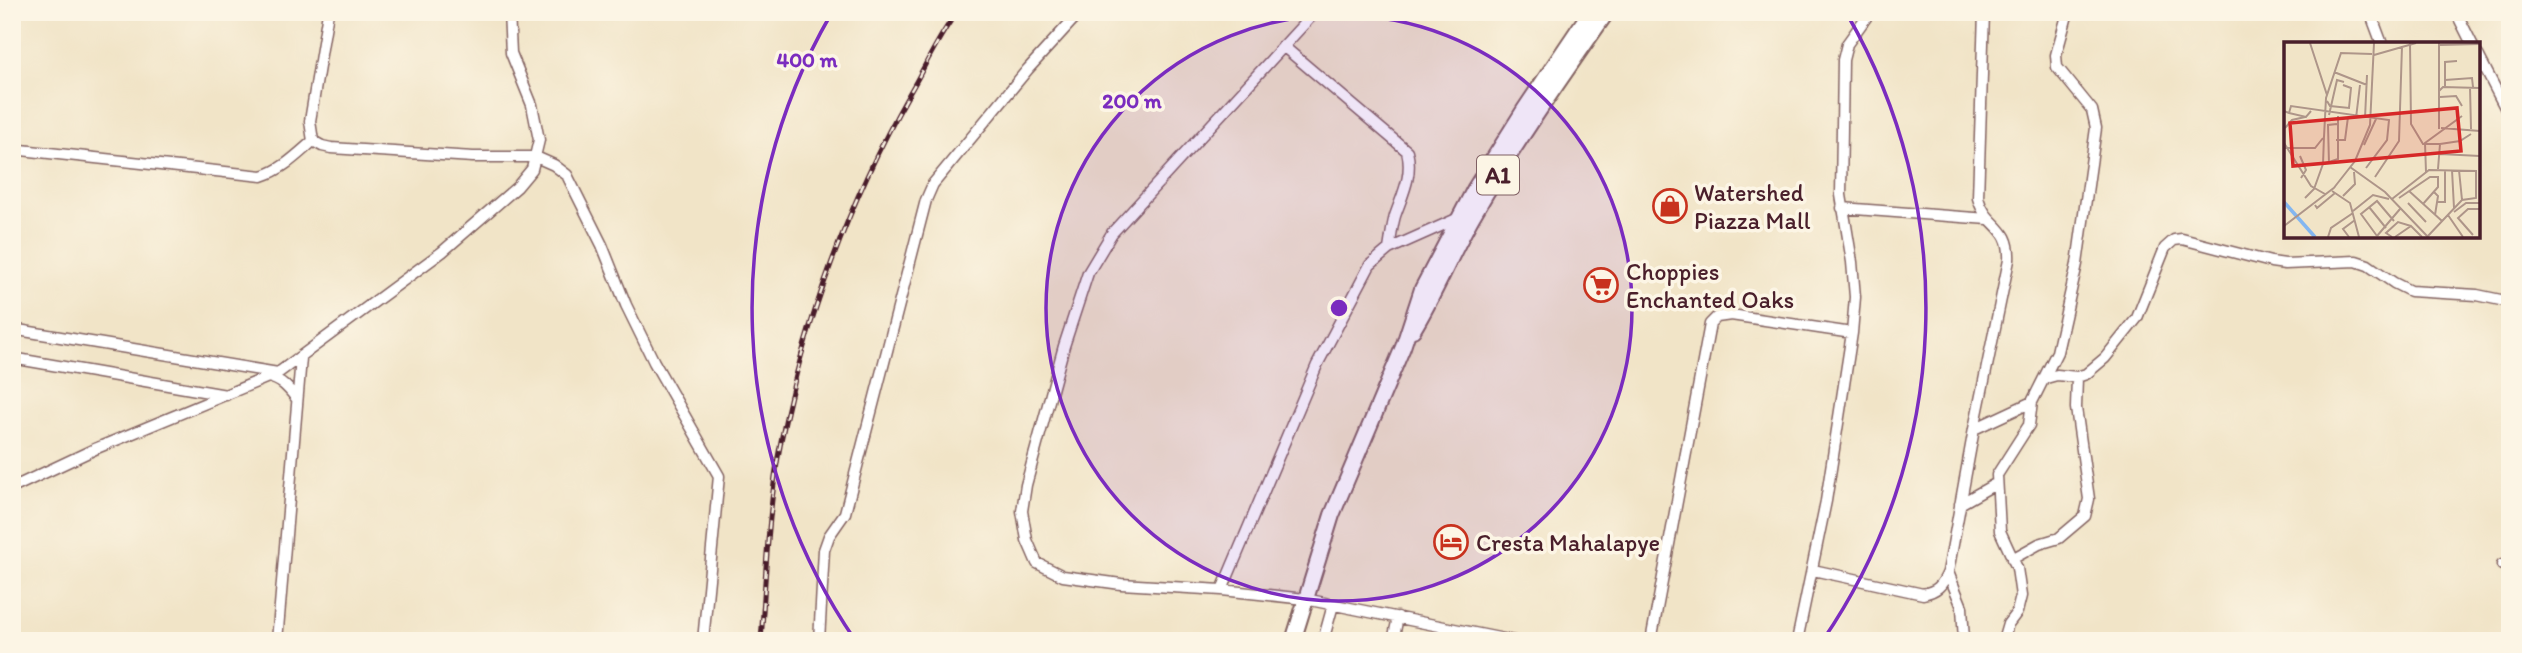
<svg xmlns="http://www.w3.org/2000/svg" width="2522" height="653" font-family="Itim,sans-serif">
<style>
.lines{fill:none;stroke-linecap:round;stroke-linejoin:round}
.minor-casing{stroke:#846462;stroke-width:13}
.highway-casing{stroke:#846462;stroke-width:18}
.minor{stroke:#fff;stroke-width:10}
.highway{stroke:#fff;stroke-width:14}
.rail-casing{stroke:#4a1f2b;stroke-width:5}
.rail{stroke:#fcf5e5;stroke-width:2.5;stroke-dasharray:8;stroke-linecap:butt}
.ring{fill:none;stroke:#7b2cbf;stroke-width:3.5}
.labels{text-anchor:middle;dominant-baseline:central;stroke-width:7;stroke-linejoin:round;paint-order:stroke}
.shield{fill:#fcf5e5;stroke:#7f5f63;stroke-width:2}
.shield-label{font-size:23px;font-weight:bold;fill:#4a1f2b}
.poi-label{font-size:24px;fill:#4a1f2b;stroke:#fcf5e5;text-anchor:start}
.inset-river{fill:none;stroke:#83b6f0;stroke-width:3.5}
.inset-road{fill:none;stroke:#ae9589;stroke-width:2}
.view{fill:#d62828;fill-opacity:0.15;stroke:#d62828;stroke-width:3.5}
.inset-edge{fill:none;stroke:#4a1f2b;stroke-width:3.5}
.centre{fill:#7b2cbf;stroke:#fcf5e5;stroke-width:3.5}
.ring-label{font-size:21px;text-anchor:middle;font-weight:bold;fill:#7b2cbf;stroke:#fcf5e5;stroke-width:7;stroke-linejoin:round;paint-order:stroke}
</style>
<rect width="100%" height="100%" fill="#fcf5e5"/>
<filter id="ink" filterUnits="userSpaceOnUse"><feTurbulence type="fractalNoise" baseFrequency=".0143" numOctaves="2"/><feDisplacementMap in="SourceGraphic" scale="14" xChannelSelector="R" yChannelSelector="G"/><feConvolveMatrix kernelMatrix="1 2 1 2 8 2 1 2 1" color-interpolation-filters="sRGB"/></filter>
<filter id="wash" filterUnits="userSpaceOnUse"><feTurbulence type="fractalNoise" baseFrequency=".00686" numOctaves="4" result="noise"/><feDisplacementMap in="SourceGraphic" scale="28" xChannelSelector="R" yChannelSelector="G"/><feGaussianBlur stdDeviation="1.57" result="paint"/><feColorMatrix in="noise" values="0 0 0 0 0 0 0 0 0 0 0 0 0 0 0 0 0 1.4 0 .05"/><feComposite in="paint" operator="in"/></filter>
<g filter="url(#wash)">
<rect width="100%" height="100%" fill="#f1e4c7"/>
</g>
<g filter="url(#ink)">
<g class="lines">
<!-- minor casing -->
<g class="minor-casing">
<path id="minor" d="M328 12 310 121 313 141 322 146 331 148 473 157H536L554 165 567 175 602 245 626 305 654 362 719 476 703 641
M1315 12 1112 233 1088 273 1064 346 1026 485 1022 511 1027 540 1037 563 1063 576 1121 584 1222 590 1305 599 1514 641
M2370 12 2382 44
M2456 12 2472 44
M1283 46 1407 151C1413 175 1403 193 1395 216 1392 226 1391 238 1389 249
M2478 55 2510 117
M12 149 262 176C282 170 297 155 313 141
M1842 208 1988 219
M12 329 278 373
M12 358 226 395
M268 377C282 380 288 388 297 399
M2046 378 2057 375 2077 377 2086 374 2105 358 2137 318 2165 248 2174 240 2182 239 2271 262 2285 264 2356 261 2368 265 2394 283 2410 291 2477 295 2510 302
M1974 429 2032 402 2057 352 2077 264 2096 128 2092 110 2057 67 2056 55 2068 12
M12 488 97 448 278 373 442 252 517 187 532 169 539 140 532 105 511 53 509 12
M1960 504 1997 483
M2012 559 2039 544 2059 538 2085 516 2089 499 2076 408 2077 377
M2502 565H2510
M1813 570 1923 594C1937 591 1942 586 1948 572L1974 429 2009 260C2011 224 1986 228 1978 198L1984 12
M1948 572 1962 607 1964 641
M1222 590 1317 365 1370 265 1389 249 1461 217
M277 641 301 358
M819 641 824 550 829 536 845 513 926 200 933 184 1028 69 1080 12
M1323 641 1333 605
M1393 641 1398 617
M1651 641 1710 324 1717 317 1731 315 1852 333
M1797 641 1826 501 1852 333 1855 297 1852 262 1841 195 1843 60 1847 44 1870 12
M2003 641 2008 624 2017 612 2021 596 2017 568 2000 531 1997 475 2029 425 2032 402"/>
</g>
<!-- highway casing -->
<g class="highway-casing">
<path id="highway" d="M1413 330C1436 293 1452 251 1475 212 1515 143 1561 78 1607 12
M1293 641 1332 515 1403 347 1422 289 1475 188 1524 110 1590 12"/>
</g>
<!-- minor -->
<use href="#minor" class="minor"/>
<!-- highway -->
<use href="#highway" class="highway"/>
<!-- rail casing -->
<g class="rail-casing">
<path id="rail" d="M761 641C766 574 768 506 781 441 804 324 850 198 909 94 925 67 938 37 957 12"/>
</g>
<!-- rail -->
<use href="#rail" class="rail"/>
</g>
</g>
<!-- distance rings -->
<circle cx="1339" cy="308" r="293" fill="#7b2cbf" fill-opacity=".12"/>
<g class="ring">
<circle cx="1339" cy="308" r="293"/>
<path d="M855 640A587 587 0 0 1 831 14M1847 14A587 587 0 0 1 1823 640"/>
</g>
<!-- icons -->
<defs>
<g id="shop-ring" transform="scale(1.75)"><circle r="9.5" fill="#fcf5e5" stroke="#c8321e" stroke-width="1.5"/><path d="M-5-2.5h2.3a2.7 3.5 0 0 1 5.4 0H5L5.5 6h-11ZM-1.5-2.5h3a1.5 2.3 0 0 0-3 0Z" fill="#c8321e"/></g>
<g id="supermarket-ring" transform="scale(1.75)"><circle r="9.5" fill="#fcf5e5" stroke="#c8321e" stroke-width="1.5"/><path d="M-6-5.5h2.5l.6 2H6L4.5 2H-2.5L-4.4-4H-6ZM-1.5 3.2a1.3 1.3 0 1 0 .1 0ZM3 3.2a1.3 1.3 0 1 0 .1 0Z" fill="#c8321e"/></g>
<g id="hotel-ring" transform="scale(1.75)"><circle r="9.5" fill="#fcf5e5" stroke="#c8321e" stroke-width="1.5"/><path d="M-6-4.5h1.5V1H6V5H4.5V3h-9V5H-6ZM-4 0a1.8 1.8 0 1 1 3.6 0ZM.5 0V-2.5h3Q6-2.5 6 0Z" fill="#c8321e"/></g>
</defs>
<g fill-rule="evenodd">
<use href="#shop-ring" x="1670" y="206"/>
<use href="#supermarket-ring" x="1601" y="285"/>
<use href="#hotel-ring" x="1451" y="542"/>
</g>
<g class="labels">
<!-- shield labels -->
<rect class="shield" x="1477" y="155.5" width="42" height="39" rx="5"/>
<g class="shield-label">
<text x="1498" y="175">A1</text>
</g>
<!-- poi labels -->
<g class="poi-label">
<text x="1694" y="192">Watershed<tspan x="1694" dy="28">Piazza Mall</tspan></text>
<text x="1626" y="271">Choppies<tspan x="1626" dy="28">Enchanted Oaks</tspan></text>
<text x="1476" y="542">Cresta Mahalapye</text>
</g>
</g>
<!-- overview -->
<g transform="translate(2284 42)">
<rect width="196" height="196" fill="#f1e4c7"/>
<path class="inset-river" d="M0 160 31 195"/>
<path class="inset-road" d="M26 1 43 53M126 1 127 82 139 102H156L154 127M155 1V87M155 3 196 2M90 13 132 1M50 30 83 43M161 38 188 36 189 45M161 44V20L173 19M186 45 187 87M155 49 159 45 196 46M156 55 172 54 178 64M43 59 46 64 65 66 67 46 59 43M0 69 5 71 7 64 105 78 103 98 82 126M5 71 22 75 27 69M45 73 53 38 60 40M72 76 76 43M81 76 83 33M1 86 8 78 21 75M157 86 196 89M40 95 42 56 57 11 88 12M52 98H61L64 75M0 101 27 144 41 152M156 102 176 99 187 92M80 103 92 77M0 106H31L39 96M156 112 196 114M16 114 22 128 17 136M39 122 40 94M45 122 44 83 53 82M66 125 101 150 144 195M168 128 170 166M175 128 178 158M142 130 141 101 178 74M91 135 115 99 118 4M49 147 71 119 86 83 90 1M48 149 66 161 75 195M125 149 158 179M150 150 154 154 151 173M59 154 71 142 70 130M21 156 30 147 39 122 54 117V74M115 156 146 135H154V145L139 162M108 157 145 128 192 129V156L178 158 143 195M154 160H161V128M124 161 142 180M31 163 33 166 51 151M85 165 102 186M69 169 89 153 105 157M170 170 182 161H196M164 173 179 195M0 184 51 145M189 193 174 176 184 167H196M93 194 116 167M93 194 77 172 93 159 110 179M44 195 47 186 69 171M65 195 59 187 71 178M108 195 102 191 114 180 127 184M111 195 127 184 138 195"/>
<path class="view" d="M173 66 177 109 9 124 6 81Z"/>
<rect width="196" height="196" class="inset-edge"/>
</g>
<circle cx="1339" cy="308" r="10" class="centre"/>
<g class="ring-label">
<text x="807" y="67">400 m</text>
<text x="1132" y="108">200 m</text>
</g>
<!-- margin -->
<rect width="2522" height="653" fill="none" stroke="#fcf5e5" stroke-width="42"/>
</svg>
